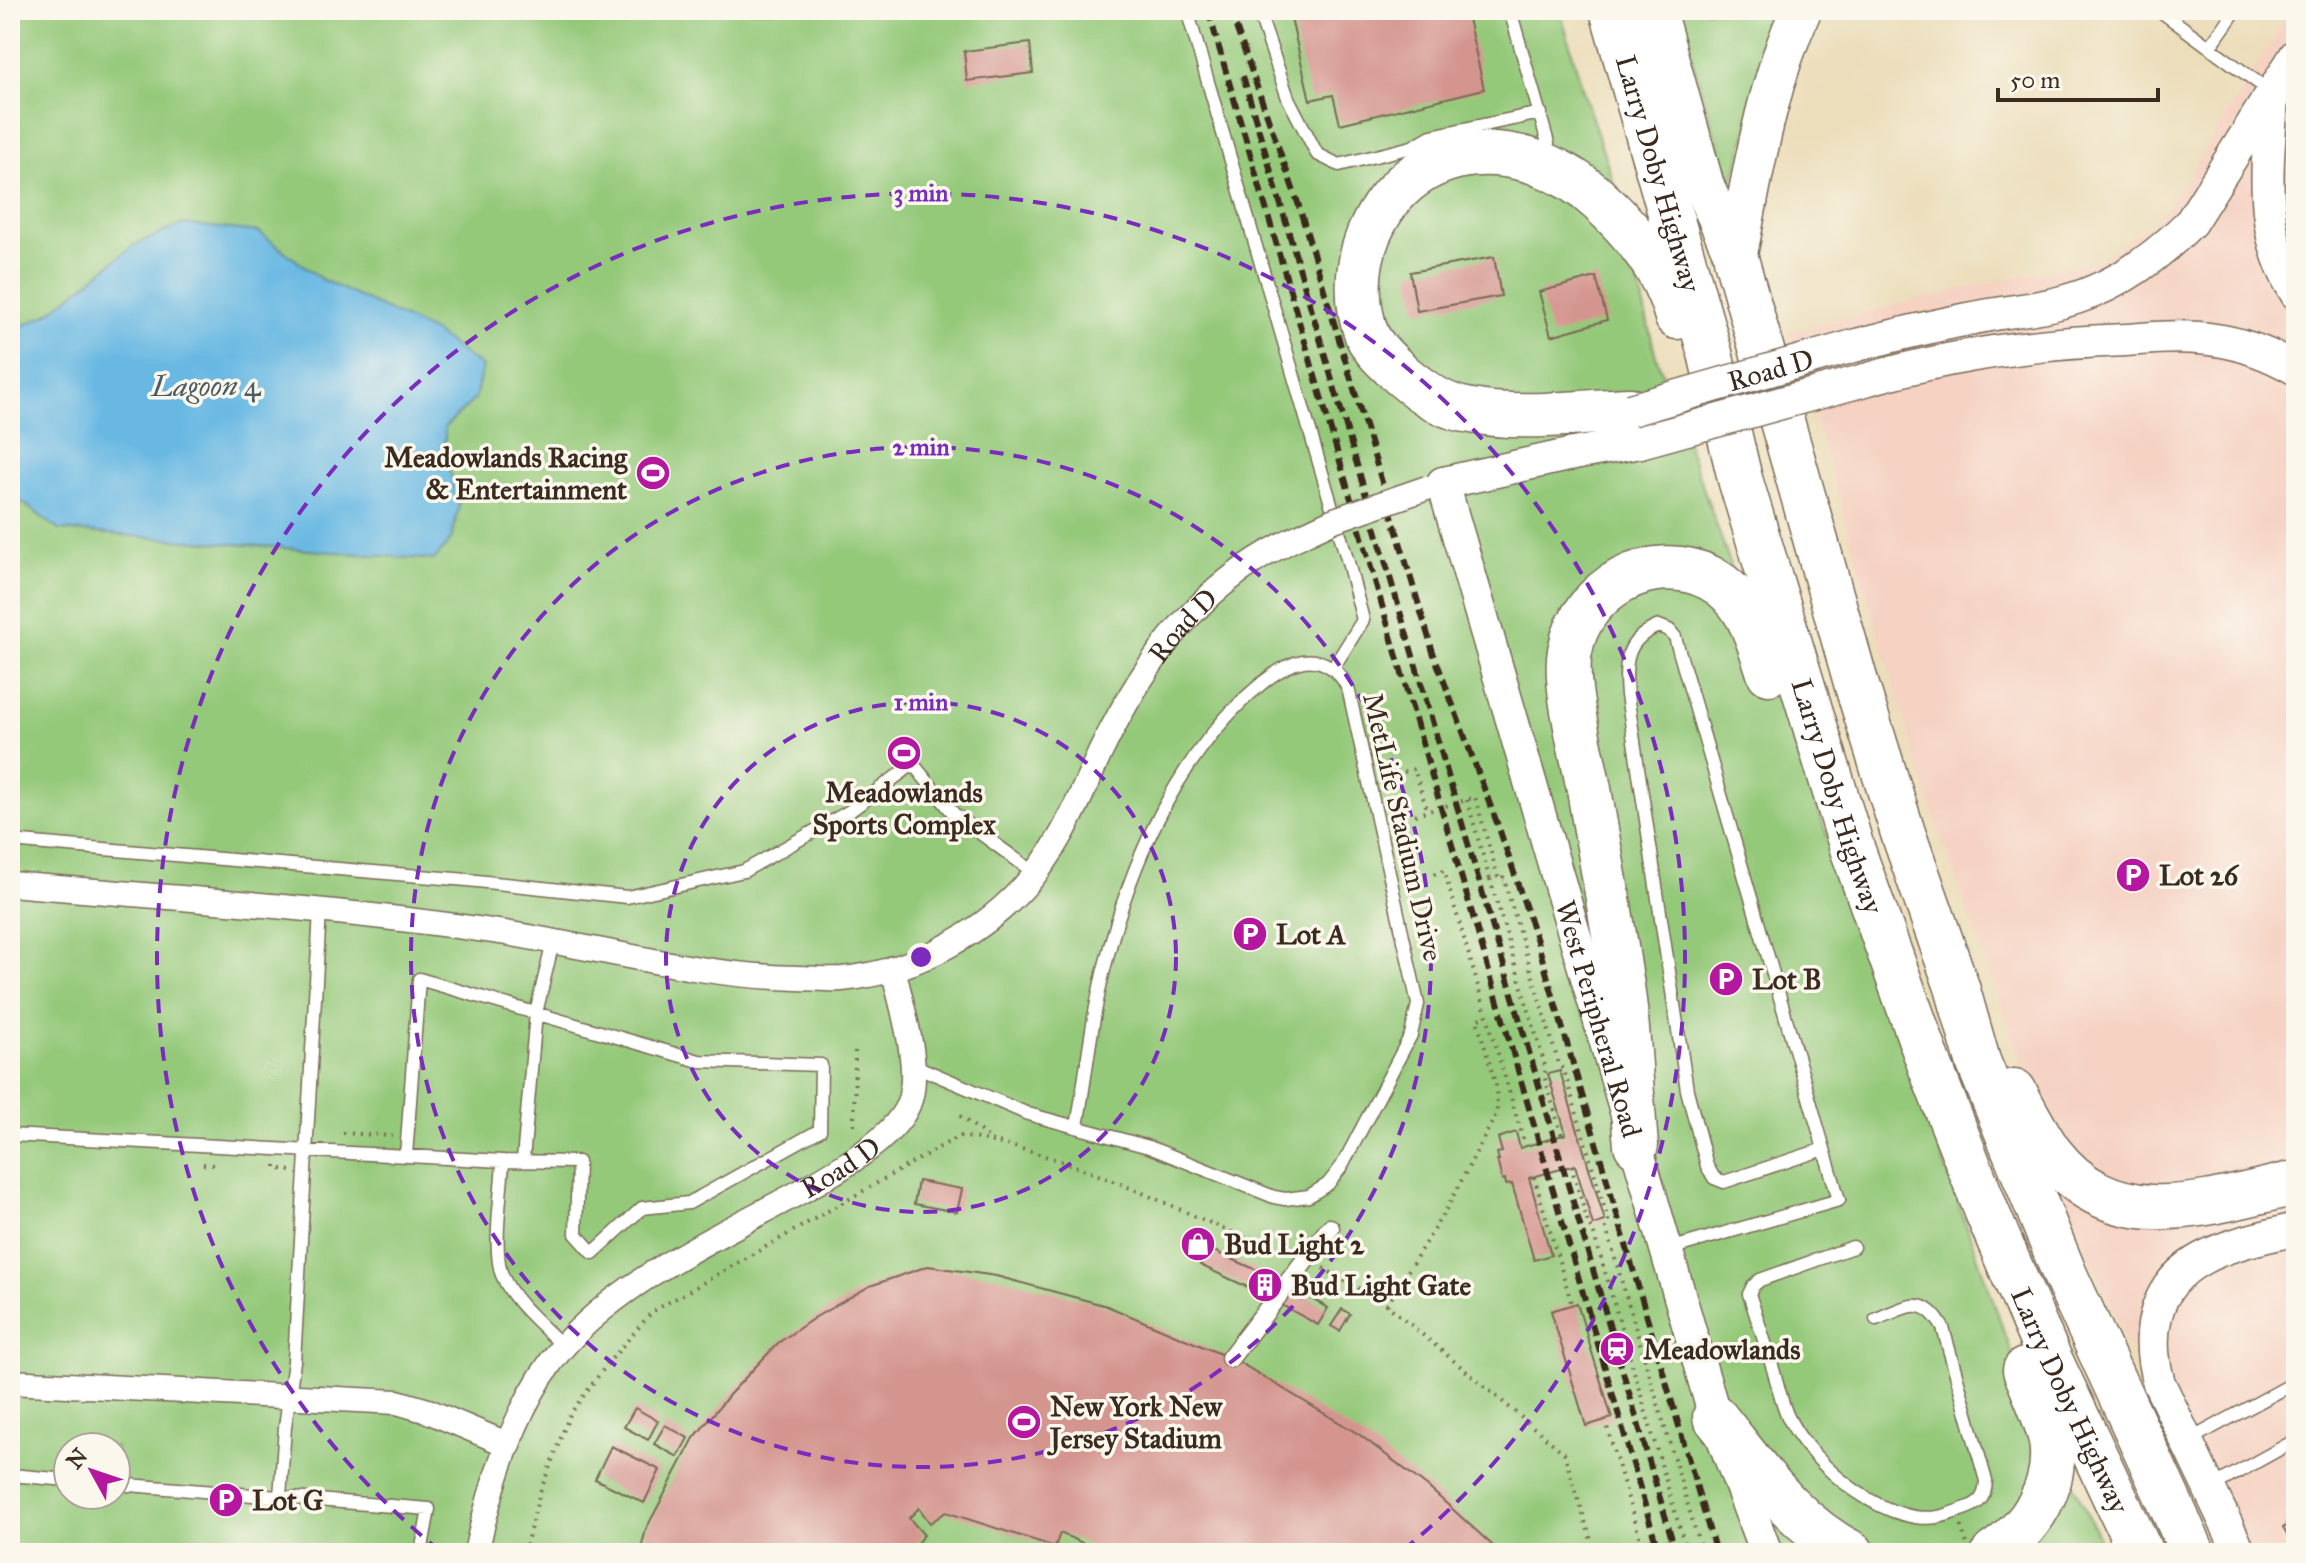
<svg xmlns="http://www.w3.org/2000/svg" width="2306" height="1563" font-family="'IM FELL Great Primer',serif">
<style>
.built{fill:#f5d2c2}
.green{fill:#95c97a;stroke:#687a4c;stroke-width:2;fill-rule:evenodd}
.water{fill:#68b8e3;stroke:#527180;stroke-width:2}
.building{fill:#d4958f}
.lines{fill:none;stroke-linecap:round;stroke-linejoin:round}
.service-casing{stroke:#796955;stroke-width:15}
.pedestrian-casing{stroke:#796955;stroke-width:21}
.minor-casing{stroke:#796955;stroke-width:27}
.tertiary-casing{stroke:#796955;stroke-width:35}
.primary-casing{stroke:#796955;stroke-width:43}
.motorway-casing{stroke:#796955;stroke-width:47}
.path{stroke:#796955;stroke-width:4;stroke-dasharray:2 6;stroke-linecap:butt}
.service{stroke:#fff;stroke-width:12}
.pedestrian{stroke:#fff;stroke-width:18}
.minor{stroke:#fff;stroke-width:24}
.tertiary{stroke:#fff;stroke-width:32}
.primary{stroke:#fff;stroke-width:40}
.motorway{stroke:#fff;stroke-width:44}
.rail{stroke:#3b2a1e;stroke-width:6;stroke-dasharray:12 6;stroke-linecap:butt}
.minor-bridge-casing{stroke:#796955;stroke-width:27;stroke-linecap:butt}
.tertiary-bridge-casing{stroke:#796955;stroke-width:35;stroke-linecap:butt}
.path-bridge{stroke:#796955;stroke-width:4;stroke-dasharray:2 6;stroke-linecap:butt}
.minor-bridge{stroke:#fff;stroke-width:24}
.tertiary-bridge{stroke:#fff;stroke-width:32}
.ring{fill:none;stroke:#7b2cbf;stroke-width:4;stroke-dasharray:14 10}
.labels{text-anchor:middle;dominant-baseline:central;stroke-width:7;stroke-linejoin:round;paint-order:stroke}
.street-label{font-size:28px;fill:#3b2a1e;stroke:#fbf7ec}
.poi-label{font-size:28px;font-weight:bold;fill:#3b2a1e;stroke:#fbf7ec;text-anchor:start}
.water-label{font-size:30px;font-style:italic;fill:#4b5c63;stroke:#fbf7ec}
.centre{fill:#7b2cbf;stroke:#fbf7ec;stroke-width:4}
.ring-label{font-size:24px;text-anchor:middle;font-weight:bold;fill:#7b2cbf;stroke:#fbf7ec;stroke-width:7;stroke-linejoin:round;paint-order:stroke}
</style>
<rect width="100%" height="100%" fill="#fbf7ec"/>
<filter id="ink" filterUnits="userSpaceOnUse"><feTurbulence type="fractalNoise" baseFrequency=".0125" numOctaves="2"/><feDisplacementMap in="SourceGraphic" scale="16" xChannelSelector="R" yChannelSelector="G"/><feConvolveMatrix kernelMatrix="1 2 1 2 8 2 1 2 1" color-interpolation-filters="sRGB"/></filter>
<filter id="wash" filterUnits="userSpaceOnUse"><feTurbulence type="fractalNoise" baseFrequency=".006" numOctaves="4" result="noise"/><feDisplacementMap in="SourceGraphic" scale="32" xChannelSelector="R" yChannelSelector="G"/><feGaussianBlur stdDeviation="1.8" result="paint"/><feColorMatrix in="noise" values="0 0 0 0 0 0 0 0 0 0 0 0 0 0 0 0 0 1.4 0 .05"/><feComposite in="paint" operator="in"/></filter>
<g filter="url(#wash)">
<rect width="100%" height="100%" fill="#ecdebb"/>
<!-- built -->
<path class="built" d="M2291 10H2296V1553H2228L2122 1333 2054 1175 2033 1096 1926 793 1789 331 1978 285 2098 260 2155 221 2187 178Z"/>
<!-- green -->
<path class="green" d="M10 10H1560L1584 94 1617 193 1655 353 2015 1362 2106 1553H10ZM68 1447H116V1495H68Z
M1677 10H1781L1734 178 1729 180Z"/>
<!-- water -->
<path class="water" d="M183 224 259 232 321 279 434 332 482 367 475 399 445 427V453L459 506 451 540 434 560 59 530 10 493V332L48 314 134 245Z"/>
<g id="blocks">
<!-- building -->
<path class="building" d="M1307 10H1466L1484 89 1340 124 1333 95 1310 100 1290 14Z
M1030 43 1033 73 967 81 964 51Z
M1494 257 1501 296 1417 311 1410 272Z
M1596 277 1607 320 1551 336 1539 292Z
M1560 1071 1605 1221 1593 1225 1575 1165 1529 1178 1551 1255 1534 1260 1512 1184 1506 1185 1505 1179 1502 1180 1497 1160H1499L1497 1153 1502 1152 1498 1138 1516 1132 1520 1148 1566 1134 1548 1074Z
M918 1181 962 1189 957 1212 914 1204Z
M1195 1236 1205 1240 1197 1258 1188 1254Z
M1207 1248 1268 1275 1328 1308 1318 1325 1260 1293 1200 1265Z
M928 1266 996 1276 1107 1306 1237 1361 1360 1435 1428 1487 1501 1553H1105L1060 1533 1055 1547 946 1512 930 1523 919 1508 909 1518 924 1535 908 1553H640L646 1529 694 1438 729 1395 778 1343 814 1318 870 1286Z
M1577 1303 1612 1418 1586 1426 1551 1311Z
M1342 1309 1350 1314 1340 1331 1331 1326Z
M635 1408 658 1421 648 1440 624 1427Z
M665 1425 688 1438 678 1457 654 1444Z
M611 1446 660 1470 644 1503 595 1479Z
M2296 1521V1551L2283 1528Z"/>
</g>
</g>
<g filter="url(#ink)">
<use href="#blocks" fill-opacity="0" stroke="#796955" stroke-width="2"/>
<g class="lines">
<!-- service casing -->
<g class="service-casing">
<path id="service" d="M1187 10 1348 562 1363 620 1333 668
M1258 10 1288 98 1317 154 1339 165 1412 147 1431 136 1541 113
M1510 10 1548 143 1544 157
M2159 10 2272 93
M2210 47 2236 10
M10 841 467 880 627 897 744 871 850 811 913 764 954 814 1036 874
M913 1065 1028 1114 1149 1147 1274 1197 1285 1199 1309 1196 1328 1184 1342 1166 1411 1035 1418 1004 1349 692C1342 672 1325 658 1303 661 1281 665 1258 686 1242 701 1173 768 1130 866 1107 958 1092 1013 1087 1070 1077 1126
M10 1135 503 1161C502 1189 492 1250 502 1275 513 1302 543 1326 564 1347
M406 1156 419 979 699 1061 821 1065 820 1130 689 1203 642 1208 593 1253 576 1234 578 1162 503 1161
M523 1160 536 1013 553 942
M1853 1247 1760 1280 1753 1286 1749 1294C1758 1321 1767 1348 1775 1376 1779 1389 1782 1404 1788 1417 1811 1465 1893 1535 1949 1514 1970 1506 1985 1507 1986 1481L1943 1328C1923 1293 1907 1307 1876 1319
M1666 1250 1839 1200 1824 1149 1675 637 1669 630 1659 626C1625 639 1624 663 1627 695L1687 1090 1707 1166 1714 1178 1724 1182 1824 1149
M2189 1440 2296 1382
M10 1475 68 1480
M116 1484 429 1509 421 1553
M2211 1487 2296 1440
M280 1497 285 1427 294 1361 320 912"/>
</g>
<!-- pedestrian casing -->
<g class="pedestrian-casing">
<path id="pedestrian" d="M1230 1358 1330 1228"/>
</g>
<!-- minor casing -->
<g class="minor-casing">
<g id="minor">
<path id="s1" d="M10 884C173 898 337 908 499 932 599 947 695 976 797 978 812 978 827 980 842 979 908 973 976 938 1021 890 1059 851 1078 802 1100 753 1145 659 1202 581 1300 536"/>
<path d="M10 1382 397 1402 428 1411 509 1445"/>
<path id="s2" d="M476 1553C490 1488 512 1416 551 1362 605 1287 719 1236 800 1192 832 1174 893 1140 908 1105 923 1070 901 1005 893 968"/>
</g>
</g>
<!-- tertiary casing -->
<g class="tertiary-casing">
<g id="tertiary">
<path d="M2272 97C2268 165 2257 231 2296 293"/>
<path d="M1857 345C1899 334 1941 324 1984 316 2010 311 2037 309 2062 302 2113 289 2155 259 2191 222L2296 55"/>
<path d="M1865 380C1950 355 2036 343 2125 340 2155 338 2186 335 2216 340 2245 344 2271 355 2296 369"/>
<path id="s3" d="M1443 483 1715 1417 1766 1553"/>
<path d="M1443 483 1568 455 1640 442"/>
<path d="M2240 1553 2159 1383C2152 1360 2150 1339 2156 1315 2172 1252 2242 1243 2296 1229"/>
</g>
</g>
<!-- primary casing -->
<g class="primary-casing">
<path id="primary" d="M1655 10 1704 186 1736 259
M1736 259C1753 174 1765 90 1801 10"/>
</g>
<!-- motorway casing -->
<g class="motorway-casing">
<g id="motorway">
<path id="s4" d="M1612 10 1710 353 1740 479 1852 848 1930 1066 1987 1212 2047 1353 2141 1553"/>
<path d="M1736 259 1857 686 1903 833 1957 987 1978 1061 2065 1275 2193 1553"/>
<path d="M1630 410C1576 412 1519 421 1466 410 1442 406 1421 391 1403 376 1390 364 1374 351 1367 335 1355 303 1356 265 1369 234 1412 133 1528 133 1601 202 1635 233 1665 271 1677 317"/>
<path d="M2014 1091C2026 1112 2037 1135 2051 1154 2116 1238 2210 1202 2296 1183"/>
<path d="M1636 1145C1631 1094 1630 1043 1623 993 1614 929 1602 865 1591 801 1585 761 1563 688 1570 651 1581 588 1652 549 1710 578 1747 597 1757 636 1769 673"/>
<path d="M1715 1417C1755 1466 1793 1524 1852 1553"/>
<path d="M1994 1553C2031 1528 2058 1487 2051 1441 2046 1417 2034 1393 2025 1370"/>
</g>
</g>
<!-- path -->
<path class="path" d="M1404 772 1414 769 1428 812
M1467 800 1490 880
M1415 815 1475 797 1498 877 1504 880
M1434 874 1444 871 1525 1145
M1503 876 1559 1065 1564 1070 1608 1220 1606 1228 1702 1553
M1490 879 1546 1069 1544 1075 1562 1136
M960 1116 991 1139
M854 1125 855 1049
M343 1133 392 1136
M203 1164 213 1165
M276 1165V1168L291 1171
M1571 1166 1589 1226 1593 1231 1687 1553
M1534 1177 1572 1305
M1323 1268 1387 1305 1564 1453 1595 1553
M1387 1305 1448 1206 1497 1113 1496 1086 1477 1020 1487 1016
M1605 1420 1644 1553
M524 1553 540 1492 570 1414 608 1363 652 1312 959 1136C1059 1149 1166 1205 1259 1244L1289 1254"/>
<!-- service -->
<use href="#service" class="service"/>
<!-- pedestrian -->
<use href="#pedestrian" class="pedestrian"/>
<!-- minor -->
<use href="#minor" class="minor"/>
<!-- tertiary -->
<use href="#tertiary" class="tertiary"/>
<!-- primary -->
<use href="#primary" class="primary"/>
<!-- motorway -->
<use href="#motorway" class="motorway"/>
<!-- rail -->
<path class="rail" d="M1208 10 1659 1553
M1230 10 1298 203 1433 652 1500 831 1538 944 1716 1553
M1243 76 1676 1553"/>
<!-- minor-bridge casing -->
<g class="minor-bridge-casing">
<path id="minor-bridge" d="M1300 536 1334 520 1427 488"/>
</g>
<!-- tertiary-bridge casing -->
<g class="tertiary-bridge-casing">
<g id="tertiary-bridge">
<path id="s5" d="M1630 410 1857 345"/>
<path d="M1640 442 1865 380"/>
</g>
</g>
<!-- path-bridge -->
<path class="path-bridge" d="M1961 1526 1970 1553"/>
<!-- minor-bridge -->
<use href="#minor-bridge" class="minor-bridge"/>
<!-- tertiary-bridge -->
<use href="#tertiary-bridge" class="tertiary-bridge"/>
</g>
</g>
<!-- distance rings -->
<g class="ring">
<circle cx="921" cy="957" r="255"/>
<circle cx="921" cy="957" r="510"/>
<path d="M440 1551A764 764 0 1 1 1402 1551"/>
</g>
<!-- icons -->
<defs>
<g id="stadium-disc" transform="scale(1.8)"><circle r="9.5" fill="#b5179e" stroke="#fbf7ec"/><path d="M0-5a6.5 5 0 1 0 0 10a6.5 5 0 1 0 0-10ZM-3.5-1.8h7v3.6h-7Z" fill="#fff"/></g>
<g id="parking-disc" transform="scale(1.8)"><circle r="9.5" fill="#b5179e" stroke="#fbf7ec"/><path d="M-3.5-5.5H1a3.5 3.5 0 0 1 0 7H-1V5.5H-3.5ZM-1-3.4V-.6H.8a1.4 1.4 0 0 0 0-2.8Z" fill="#fff"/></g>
<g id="shop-disc" transform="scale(1.8)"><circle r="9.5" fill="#b5179e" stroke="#fbf7ec"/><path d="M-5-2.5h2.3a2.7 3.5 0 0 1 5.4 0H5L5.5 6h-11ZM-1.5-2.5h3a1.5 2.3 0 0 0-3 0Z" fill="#fff"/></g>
<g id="building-disc" transform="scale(1.8)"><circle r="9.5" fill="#b5179e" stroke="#fbf7ec"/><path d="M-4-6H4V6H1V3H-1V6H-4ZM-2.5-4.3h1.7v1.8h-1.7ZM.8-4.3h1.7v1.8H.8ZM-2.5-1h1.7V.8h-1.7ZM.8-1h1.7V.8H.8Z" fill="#fff"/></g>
<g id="station-disc" transform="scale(1.8)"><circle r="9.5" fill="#b5179e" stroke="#fbf7ec"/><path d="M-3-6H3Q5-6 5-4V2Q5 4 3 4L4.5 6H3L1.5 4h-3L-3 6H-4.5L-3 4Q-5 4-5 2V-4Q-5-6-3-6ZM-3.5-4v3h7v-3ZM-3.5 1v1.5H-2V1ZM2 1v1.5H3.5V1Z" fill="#fff"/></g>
</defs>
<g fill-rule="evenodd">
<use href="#stadium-disc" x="653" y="473"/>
<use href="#stadium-disc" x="904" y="753"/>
<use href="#parking-disc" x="2133" y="875"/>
<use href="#parking-disc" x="1250" y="934"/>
<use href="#parking-disc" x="1726" y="979"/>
<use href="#shop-disc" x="1198" y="1244"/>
<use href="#building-disc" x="1265" y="1285"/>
<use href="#station-disc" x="1617" y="1349"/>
<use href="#stadium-disc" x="1024" y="1422"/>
<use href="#parking-disc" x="226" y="1500"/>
</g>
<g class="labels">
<!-- street labels -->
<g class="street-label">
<text stroke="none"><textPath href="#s4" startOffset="170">Larry Doby Highway</textPath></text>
<text stroke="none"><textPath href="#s5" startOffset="146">Road D</textPath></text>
<text stroke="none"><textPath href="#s1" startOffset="1354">Road D</textPath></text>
<text stroke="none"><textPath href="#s4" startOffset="818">Larry Doby Highway</textPath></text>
<text transform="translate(1403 827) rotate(77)">MetLife Stadium Drive</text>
<text stroke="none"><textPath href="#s3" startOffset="558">West Peripheral Road</textPath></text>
<text stroke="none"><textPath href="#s2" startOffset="558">Road D</textPath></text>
<text stroke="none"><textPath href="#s4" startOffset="1466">Larry Doby Highway</textPath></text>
</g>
<!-- poi labels -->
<g class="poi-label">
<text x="627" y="457" text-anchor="end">Meadowlands Racing<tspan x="627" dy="32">&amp; Entertainment</tspan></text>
<text x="904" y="792" text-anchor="middle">Meadowlands<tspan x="904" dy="32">Sports Complex</tspan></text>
<text x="2159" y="875">Lot 26</text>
<text x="1276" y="934">Lot A</text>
<text x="1752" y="979">Lot B</text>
<text x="1224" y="1244">Bud Light 2</text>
<text x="1291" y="1285">Bud Light Gate</text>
<text x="1643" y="1349">Meadowlands</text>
<text x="1050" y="1406">New York New<tspan x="1050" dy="32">Jersey Stadium</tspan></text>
<text x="252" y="1500">Lot G</text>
</g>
<!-- water labels -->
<g class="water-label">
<text x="206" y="386">Lagoon 4</text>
</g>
</g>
<circle cx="921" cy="957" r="12" class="centre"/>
<g class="ring-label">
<text x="921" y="201">3 min</text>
<text x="921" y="455">2 min</text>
<text x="921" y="710">1 min</text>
</g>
<!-- margin -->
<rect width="2306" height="1563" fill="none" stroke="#fbf7ec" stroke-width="40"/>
<!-- north arrow -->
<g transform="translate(92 1471) rotate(310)"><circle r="38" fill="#fbf7ec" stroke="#aea59a" stroke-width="2"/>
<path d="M0-6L14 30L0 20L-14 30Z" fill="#b5179e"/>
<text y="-12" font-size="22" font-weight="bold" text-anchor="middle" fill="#3b2a1e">N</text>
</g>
<!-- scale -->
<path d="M1998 88v12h160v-12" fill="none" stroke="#3b2a1e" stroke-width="4"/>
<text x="2010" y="88" font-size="24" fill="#3b2a1e" stroke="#fbf7ec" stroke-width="6" paint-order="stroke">50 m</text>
</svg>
